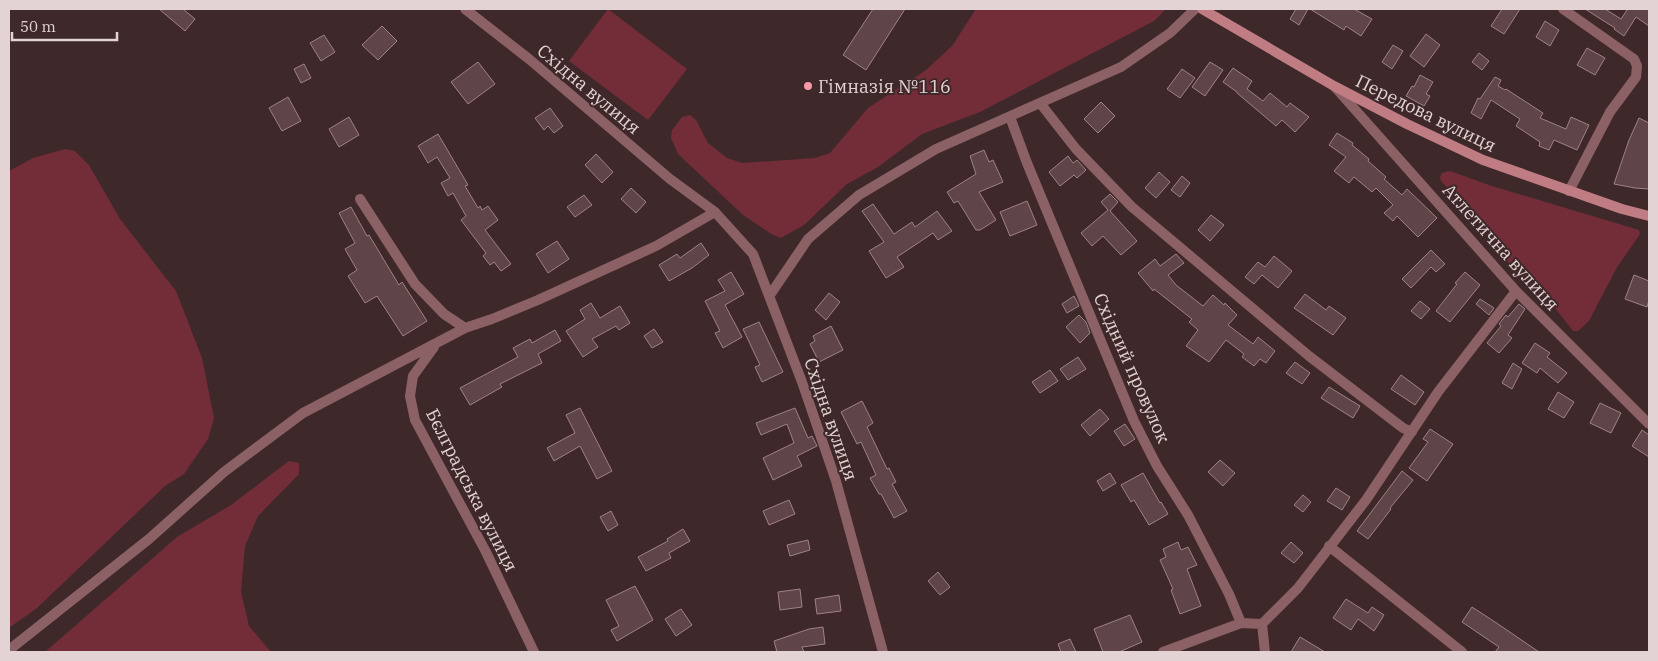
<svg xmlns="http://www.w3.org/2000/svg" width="1658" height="661" font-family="'IBM Plex Serif',serif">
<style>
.green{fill:#722d38}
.building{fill:#5f4548;stroke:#9f8284}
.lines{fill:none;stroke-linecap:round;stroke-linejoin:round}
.street{stroke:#8c6165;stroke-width:10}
.secondary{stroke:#bf7c83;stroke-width:10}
.poi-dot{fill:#f49aa4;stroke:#3f282a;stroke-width:2}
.labels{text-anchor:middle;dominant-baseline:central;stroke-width:4;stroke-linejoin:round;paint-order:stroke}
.poi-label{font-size:18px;fill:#e3d3d4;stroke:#3f282a;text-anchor:start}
.street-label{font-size:18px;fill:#e3d3d4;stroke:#3f282a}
</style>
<rect width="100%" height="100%" fill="#3f282a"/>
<!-- green -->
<path class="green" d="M608 9 687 69 648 120 569 61Z
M976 9H1166L1154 21 980 112 922 134 878 167 847 184 804 225 781 238 773 235 743 215 678 154 671 138 672 130 682 117 690 115 696 120 708 143 727 158 742 163 815 158 830 153 868 108 926 70 952 46Z
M65 149 75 151 89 165 120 219 176 291 202 358 214 418 208 439 184 474 165 486 37 608 9 628V171L33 158Z
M1450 171 1492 186 1639 230 1640 234 1616 269 1589 321 1578 331H1573L1551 303 1517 277 1490 235 1441 181 1440 177 1442 173Z
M289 461 299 463V474L258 516 245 546 241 592 249 626 271 652H45L177 537 231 505Z"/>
<!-- building -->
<path class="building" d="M159 9H183L195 19 185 31Z
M873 9H905L866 70 843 55Z
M1296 9H1308L1299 25 1290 19Z
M1310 9H1354L1372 19 1361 36 1346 26 1344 30Z
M1502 9H1520L1504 34 1491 26Z
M1585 9H1605L1621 19 1627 10 1624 9H1649V26L1636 17 1624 36 1614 29 1615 28Z
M1545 21 1559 30 1550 46 1536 37Z
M382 26 397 41 378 60 362 45Z
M1426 34 1440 45 1424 67 1410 56Z
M324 35 335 52 321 61 310 43Z
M1393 45 1403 51 1392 69 1382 62Z
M1587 48 1605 58 1595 75 1577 65Z
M1479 53 1489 61 1482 70 1472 62Z
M478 62 495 84 468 104 451 82Z
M1210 62 1223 70 1205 96 1192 87Z
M304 64 311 78 301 83 294 69Z
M1233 68 1252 81 1247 89 1263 101 1270 93 1287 107 1290 103 1309 117 1295 132 1282 120 1276 126 1237 93V92L1223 82Z
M1182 69 1195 78 1180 98 1167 89Z
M1420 75 1433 82 1426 94 1430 96 1424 106 1406 96 1412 86 1414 87Z
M1495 77 1501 80 1498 86 1505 90 1506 89 1543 113 1540 118 1566 129 1571 117 1589 125 1577 150 1554 140 1549 150 1539 146 1540 142 1516 126 1520 119 1491 100 1481 119 1471 113 1478 98 1480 99Z
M288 97 301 121 282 131 269 108Z
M1101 102 1115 116 1098 133 1084 119Z
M550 108 563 126 554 133 548 126 544 130 535 118Z
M349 117 359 135 339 147 329 129Z
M1639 118 1649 123V189L1635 188 1614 184 1629 140Z
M1337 133 1353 143 1352 145 1369 159 1368 161 1386 177 1384 179 1402 195 1407 189 1437 218 1418 237 1397 216 1393 221 1384 213 1393 205 1376 188 1372 192 1354 177 1349 183 1334 171 1346 157 1329 145Z
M438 134 468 185 465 186 478 208 480 206 482 210 488 206 498 220 485 230 511 264 501 271 494 262 490 265 483 256 486 253 461 220 466 216 453 193 448 196 441 183 450 178 437 157 428 163 418 146Z
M984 150 989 162 993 160 1003 182 979 192 996 220 980 230H976L958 201 954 203 947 192 976 174 970 156Z
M596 154 613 172 602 183 585 165Z
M1068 156 1073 163 1077 160 1086 170 1077 178 1074 175 1060 186 1049 172Z
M1159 172 1170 182 1156 198 1145 188Z
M1182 176 1190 183 1180 197 1171 190Z
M631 188 646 202 636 213 621 199Z
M1110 194 1118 202 1110 211 1137 241 1121 255 1103 236 1092 246 1081 233 1108 210 1101 202Z
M584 195 592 205 575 217 567 207Z
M1027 201 1037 225 1010 236 1000 212Z
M873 204 894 234 912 222 915 227 937 211 952 231 938 240 933 233 897 257 904 267 886 278 869 251 884 242 862 211Z
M351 207 367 236 369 235 399 285 402 282 427 321 403 336 377 296 365 303 348 276 357 270 345 249 355 243 339 213Z
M1211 215 1224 225 1210 241 1198 230Z
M557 241 569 259 548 273 536 254Z
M701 243 709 255 692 268 669 281 659 265 677 254 680 258Z
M1431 250 1445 264 1436 272 1431 267 1411 288 1402 279Z
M1176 254 1184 263 1168 275 1176 285 1203 306 1213 295 1224 305 1225 303 1237 315 1228 325 1253 344 1258 337 1275 351 1266 363 1260 359 1254 366 1242 357 1244 354 1226 340 1209 362 1186 346 1198 330 1189 322 1192 319 1154 289 1153 291 1138 273 1155 259 1160 266Z
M1274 256 1292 271 1278 288 1262 275 1254 284 1245 277 1258 262 1265 267Z
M731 272 744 294 725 305 742 337 723 348 715 333 720 331 705 301 725 291 718 280Z
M1465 272 1480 285 1450 322 1436 311 1457 284 1455 283Z
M1634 275 1649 281V300L1647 307 1625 299Z
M829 293 840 302 826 320 815 310Z
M1305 294 1326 310 1329 306 1346 318 1333 335 1294 308Z
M1074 296 1079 306 1067 313 1062 304Z
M1480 299 1494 308 1489 315 1476 304Z
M1420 301 1430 309 1421 319 1411 311Z
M591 303 600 318 620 306 630 323 619 330 616 326 592 339 598 347 583 357 566 331 585 319 580 310Z
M1519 304 1525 309 1508 335 1512 338 1499 353 1487 343 1501 326 1499 324 1506 315 1508 317Z
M1079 315 1086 322 1090 333 1080 343 1066 327Z
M759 322 783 372 762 382 755 367 760 365 743 329Z
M831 326 843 350 819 362 810 344 815 341 813 336Z
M654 329 663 342 652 348 644 336Z
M555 330 561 341 538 354 542 363 500 384 502 387 470 405 460 388 518 357 513 348 530 339 532 343Z
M1535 343 1550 353 1547 357 1567 373 1558 383 1540 368 1537 373 1522 363Z
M1078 357 1086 369 1068 380 1060 369Z
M1295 362 1310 373 1302 384 1286 373Z
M1513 363 1522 369 1512 389 1502 383Z
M1050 370 1058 381 1040 393 1032 382Z
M1401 375 1424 392 1415 405 1391 389Z
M1329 387 1360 406 1353 418 1321 398Z
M1558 392 1574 402 1564 418 1548 409Z
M862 401 873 423 867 427 887 469 889 468 896 482 892 484 907 511 894 518 881 494H879L870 478 876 475 861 442 857 444 841 412Z
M1600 403 1621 413 1611 433 1590 423Z
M580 408 612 471 597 479 580 446 554 461 547 448 575 433 566 415Z
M795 408 808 438 812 436 817 446 797 456 802 466 773 480 763 458 794 443 787 424 761 435 756 423Z
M1100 409 1109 419 1090 436 1081 425Z
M1125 424 1135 439 1124 446 1114 431Z
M1430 429 1453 444 1427 481 1409 468 1428 442 1423 439Z
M1642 430 1649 435V457L1632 446Z
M1220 460 1235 473 1223 486 1208 472Z
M1402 471 1413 480 1390 508 1391 509 1368 539 1357 531Z
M1110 473 1116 483 1103 491 1097 481Z
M1143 473 1160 503 1161 502 1168 514 1149 525 1134 500 1131 502 1121 485Z
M1336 488 1350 497 1342 510 1327 501Z
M1303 495 1311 502 1303 512 1294 505Z
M789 500 795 514 769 525 763 511Z
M611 511 618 525 608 531 600 517Z
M683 529 690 541 669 553 671 558 646 571 638 557 668 541 667 539Z
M808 540 810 550 790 556 787 545Z
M1178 542 1181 550 1188 547 1197 565 1187 569 1201 606 1180 614 1171 590 1173 589 1160 560 1166 557 1163 549Z
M1291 542 1303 553 1294 563 1281 553Z
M938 572 950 587 940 595 928 581Z
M635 586 653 620 617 641 611 630 619 626 606 600Z
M800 589 802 607 780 610 778 592Z
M839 595 841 611 817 614 815 599Z
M1346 599 1368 613 1372 607 1384 615 1374 631 1358 619 1351 630 1333 618Z
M1472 607 1498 624 1539 652H1495L1499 647 1462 622Z
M681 609 692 625 676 636 665 619Z
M1130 615 1142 642 1119 652H1103L1094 629Z
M823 627 825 644 802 647 804 652H777L774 641 809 629Z
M1300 637 1325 652H1291Z
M1070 639 1076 652H1061L1058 644Z"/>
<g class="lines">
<!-- street -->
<path class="street" d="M465 9 529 59 670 179 715 212 753 254 802 382 836 481 883 652
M1563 9 1634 59 1637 66 1636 77 1610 112 1569 191
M1335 87 1516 291 1649 424
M1040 103 1076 149 1132 207 1309 356 1403 428 1412 432
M1010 117 1027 163 1134 421 1157 466 1188 515 1229 594 1241 623
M360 199 415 284 444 314 465 328 492 319 538 300 656 246 715 212
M770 295 808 239 859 195 936 149 1121 67 1170 33 1195 9
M434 347 413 376 410 396 415 420 486 552 534 652
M1329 546 1462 652
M1262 624 1265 652
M9 650 149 539 224 472 303 413 465 328
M1163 652 1241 623 1262 624 1298 588 1366 500 1438 392 1516 291"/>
<!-- secondary -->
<path class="secondary" d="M1202 9 1334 86 1407 124 1483 160 1622 209 1649 216"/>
</g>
<!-- markers -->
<circle class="poi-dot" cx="808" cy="86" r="5"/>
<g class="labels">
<!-- poi labels -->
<g class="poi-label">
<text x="818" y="86">Гімназія №116</text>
</g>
<!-- street labels -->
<g class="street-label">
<text transform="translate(589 89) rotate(40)">Східна вулиця</text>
<text transform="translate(1426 113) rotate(26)">Передова вулиця</text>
<text transform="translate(1501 247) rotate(48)">Атлетична вулиця</text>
<text transform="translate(1132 368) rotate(66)">Східний провулок</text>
<text transform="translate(831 419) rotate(71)">Східна вулиця</text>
<text transform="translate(472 490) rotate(63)">Бєлградська вулиця</text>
</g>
</g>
<!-- border -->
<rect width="1658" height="661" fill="none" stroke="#e3d3d4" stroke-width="20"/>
<!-- scale -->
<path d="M12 32v8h105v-8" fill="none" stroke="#e3d3d4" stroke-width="2.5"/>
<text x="20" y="32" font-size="15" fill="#e3d3d4" stroke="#3f282a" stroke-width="4" paint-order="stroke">50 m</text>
</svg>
